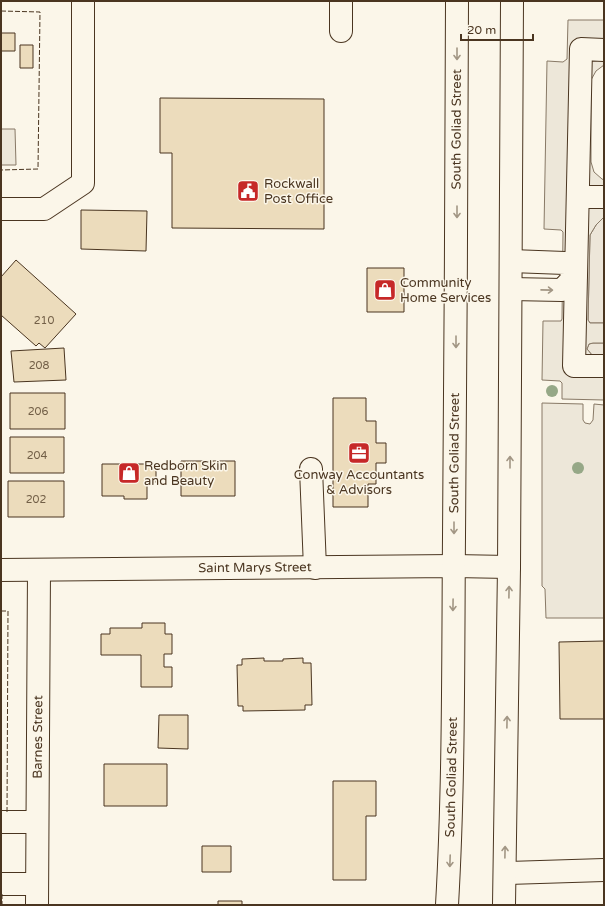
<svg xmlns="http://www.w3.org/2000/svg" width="605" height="906" font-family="'Varela Round',sans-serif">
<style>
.green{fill:#ede6d9;stroke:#887966}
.parking{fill:#ede7d9;stroke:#887966}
.building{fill:#ecdcbc;stroke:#4a3520}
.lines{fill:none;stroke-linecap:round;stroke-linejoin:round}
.minor-casing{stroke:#4a3520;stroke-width:24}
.major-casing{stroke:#4a3520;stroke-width:24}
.minor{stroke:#fbf6e9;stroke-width:22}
.major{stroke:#fbf6e9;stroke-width:22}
.fence{stroke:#4a3520;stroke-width:1;stroke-dasharray:5 2;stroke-linecap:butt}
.tree{fill:#96a887}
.oneway{stroke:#a29684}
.labels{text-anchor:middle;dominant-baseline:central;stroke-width:3;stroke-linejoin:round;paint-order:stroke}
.number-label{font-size:11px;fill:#725f47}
.street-label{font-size:13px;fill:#4a3520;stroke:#fbf6e9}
.poi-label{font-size:13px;fill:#4a3520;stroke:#fbf6e9;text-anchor:start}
</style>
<rect width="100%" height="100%" fill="#fbf6e9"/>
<!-- green -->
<path class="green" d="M604 217V323H590L588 320 590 235 596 225Z
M593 343H604V355H592L587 349 589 344Z"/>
<!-- parking -->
<path class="parking" d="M568 20H604V65L596 71 591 80V162L594 172 602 179 604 180V217L596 225 590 235 588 320 590 323H604V343H593L589 344 587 349 592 355H604V400L562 399V383L560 381 542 380 543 321H561L562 319 563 232 561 230 544 229 547 61 563 62 567 59Z
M1 129H15L16 165H1Z
M542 403 583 404V420L585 423 590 424 593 420 594 404 604 405V618H546L545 589 542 586Z"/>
<!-- building -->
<path class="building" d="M1 33H15V51H1Z
M20 45H33V68H20Z
M160 98 324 99V229L172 228V153H160Z
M81 210 147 211 146 251 81 249Z
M16 260 76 314 45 348 39 343 36 346 1 315V277Z
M367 268H404V312H367Z
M64 348 66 380 14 382 11 351Z
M10 393H65V429H10Z
M333 398H366V421H376V443H386V463H376V484H368V507H333Z
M10 437H64V473H10Z
M181 461H235V496H181Z
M102 464H156V482H147V499H124V496H102Z
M8 481H64V517H8Z
M142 623H165V634H172V654H164V667H172V687H141V655H101V634H110V628H142Z
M604 641V719H560L559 642Z
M264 658V661H283V659L303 658V663H311L312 705H305V710L243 711V706H238L237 665H242V659Z
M159 715H188V749L158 748Z
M104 764H167V806H104Z
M333 781H376V816H366V880H333Z
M202 846H231V872H202Z
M218 901H242V905H218Z"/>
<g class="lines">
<!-- minor casing -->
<g class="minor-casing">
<g id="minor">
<path d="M341 31V1"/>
<path d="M604 50 581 49 574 366H604"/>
<path d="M578 197H604"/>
<path d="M1 209H44L83 183V1"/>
<path d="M511 261 565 263 576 275 562 290 511 289"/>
<path d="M311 469 315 568"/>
<path id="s1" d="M1 570 454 566 509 567"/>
<path d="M1 822H37"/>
<path d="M505 873 604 870"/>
<path d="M1 884H37"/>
<path id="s2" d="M37 905 39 570"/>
</g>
</g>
<!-- major casing -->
<g class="major-casing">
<g id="major">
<path id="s3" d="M447 905C454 783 453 660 454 537 455 358 457 180 457 1"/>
<path d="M504 905 509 567 512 1"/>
</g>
</g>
<!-- minor -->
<use href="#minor" class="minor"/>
<!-- major -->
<use href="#major" class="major"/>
<!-- fence -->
<path class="fence" d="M1 11 40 12 38 169 1 170
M1 611H8L7 814
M2 894V905"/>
</g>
<!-- trees -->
<g class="tree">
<circle cx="552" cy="391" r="6"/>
<circle cx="578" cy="468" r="6"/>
</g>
<!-- one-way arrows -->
<defs><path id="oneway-shaft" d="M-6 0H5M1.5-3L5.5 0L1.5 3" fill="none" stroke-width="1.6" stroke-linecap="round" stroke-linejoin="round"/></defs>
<g class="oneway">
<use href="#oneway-shaft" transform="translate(457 54) rotate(90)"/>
<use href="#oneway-shaft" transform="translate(457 212) rotate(90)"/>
<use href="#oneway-shaft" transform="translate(547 290) rotate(1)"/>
<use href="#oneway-shaft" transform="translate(456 342) rotate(90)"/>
<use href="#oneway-shaft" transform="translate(510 462) rotate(-90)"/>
<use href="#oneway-shaft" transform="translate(454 528) rotate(90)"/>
<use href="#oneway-shaft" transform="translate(509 592) rotate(-89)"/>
<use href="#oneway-shaft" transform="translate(453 605) rotate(91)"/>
<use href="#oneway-shaft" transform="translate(507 722) rotate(-89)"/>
<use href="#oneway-shaft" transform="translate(505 852) rotate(-89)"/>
<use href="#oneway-shaft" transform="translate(450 861) rotate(92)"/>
</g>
<!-- icons -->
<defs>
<g id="civic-square" transform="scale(1.15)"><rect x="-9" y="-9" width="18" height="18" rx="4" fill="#c62828" stroke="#fbf6e9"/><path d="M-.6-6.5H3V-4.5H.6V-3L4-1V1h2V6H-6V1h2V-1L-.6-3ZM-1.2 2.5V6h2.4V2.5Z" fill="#fff"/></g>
<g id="shop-square" transform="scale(1.15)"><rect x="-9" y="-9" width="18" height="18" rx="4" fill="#c62828" stroke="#fbf6e9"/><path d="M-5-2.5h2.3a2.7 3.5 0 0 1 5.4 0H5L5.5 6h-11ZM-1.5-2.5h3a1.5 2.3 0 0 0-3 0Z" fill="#fff"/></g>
<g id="office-square" transform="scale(1.15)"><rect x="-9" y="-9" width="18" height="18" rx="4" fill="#c62828" stroke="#fbf6e9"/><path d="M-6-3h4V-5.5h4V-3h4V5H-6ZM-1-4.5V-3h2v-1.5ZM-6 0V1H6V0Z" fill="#fff"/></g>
</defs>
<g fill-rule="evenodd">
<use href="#civic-square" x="248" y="191"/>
<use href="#shop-square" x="385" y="290"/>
<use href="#office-square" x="359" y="453"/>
<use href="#shop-square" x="129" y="473"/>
</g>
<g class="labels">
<!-- number labels -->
<g class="number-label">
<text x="44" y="320">210</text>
<text x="39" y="365">208</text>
<text x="38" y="411">206</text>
<text x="37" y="455">204</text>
<text x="36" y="499">202</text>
</g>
<!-- street labels -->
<g class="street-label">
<text stroke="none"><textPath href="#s3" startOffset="776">South Goliad Street</textPath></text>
<text stroke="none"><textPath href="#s3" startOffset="452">South Goliad Street</textPath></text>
<text stroke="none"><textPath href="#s1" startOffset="254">Saint Marys Street</textPath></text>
<text stroke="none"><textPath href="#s2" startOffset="168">Barnes Street</textPath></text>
<text stroke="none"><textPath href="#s3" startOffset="128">South Goliad Street</textPath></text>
</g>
<!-- poi labels -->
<g class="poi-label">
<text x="264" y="184">Rockwall<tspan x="264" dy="15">Post Office</tspan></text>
<text x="400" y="283">Community<tspan x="400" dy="15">Home Services</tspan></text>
<text x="144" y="466">Redborn Skin<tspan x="144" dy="15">and Beauty</tspan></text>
<text x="359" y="475" text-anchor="middle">Conway Accountants<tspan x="359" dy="15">&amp; Advisors</tspan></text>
</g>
</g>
<!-- border -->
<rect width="605" height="906" fill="none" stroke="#4a3520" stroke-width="4"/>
<!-- scale -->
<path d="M461 34v6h72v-6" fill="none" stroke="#4a3520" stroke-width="2"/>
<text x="467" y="34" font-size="12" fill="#4a3520" stroke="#fbf6e9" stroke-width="3" paint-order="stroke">20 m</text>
</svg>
